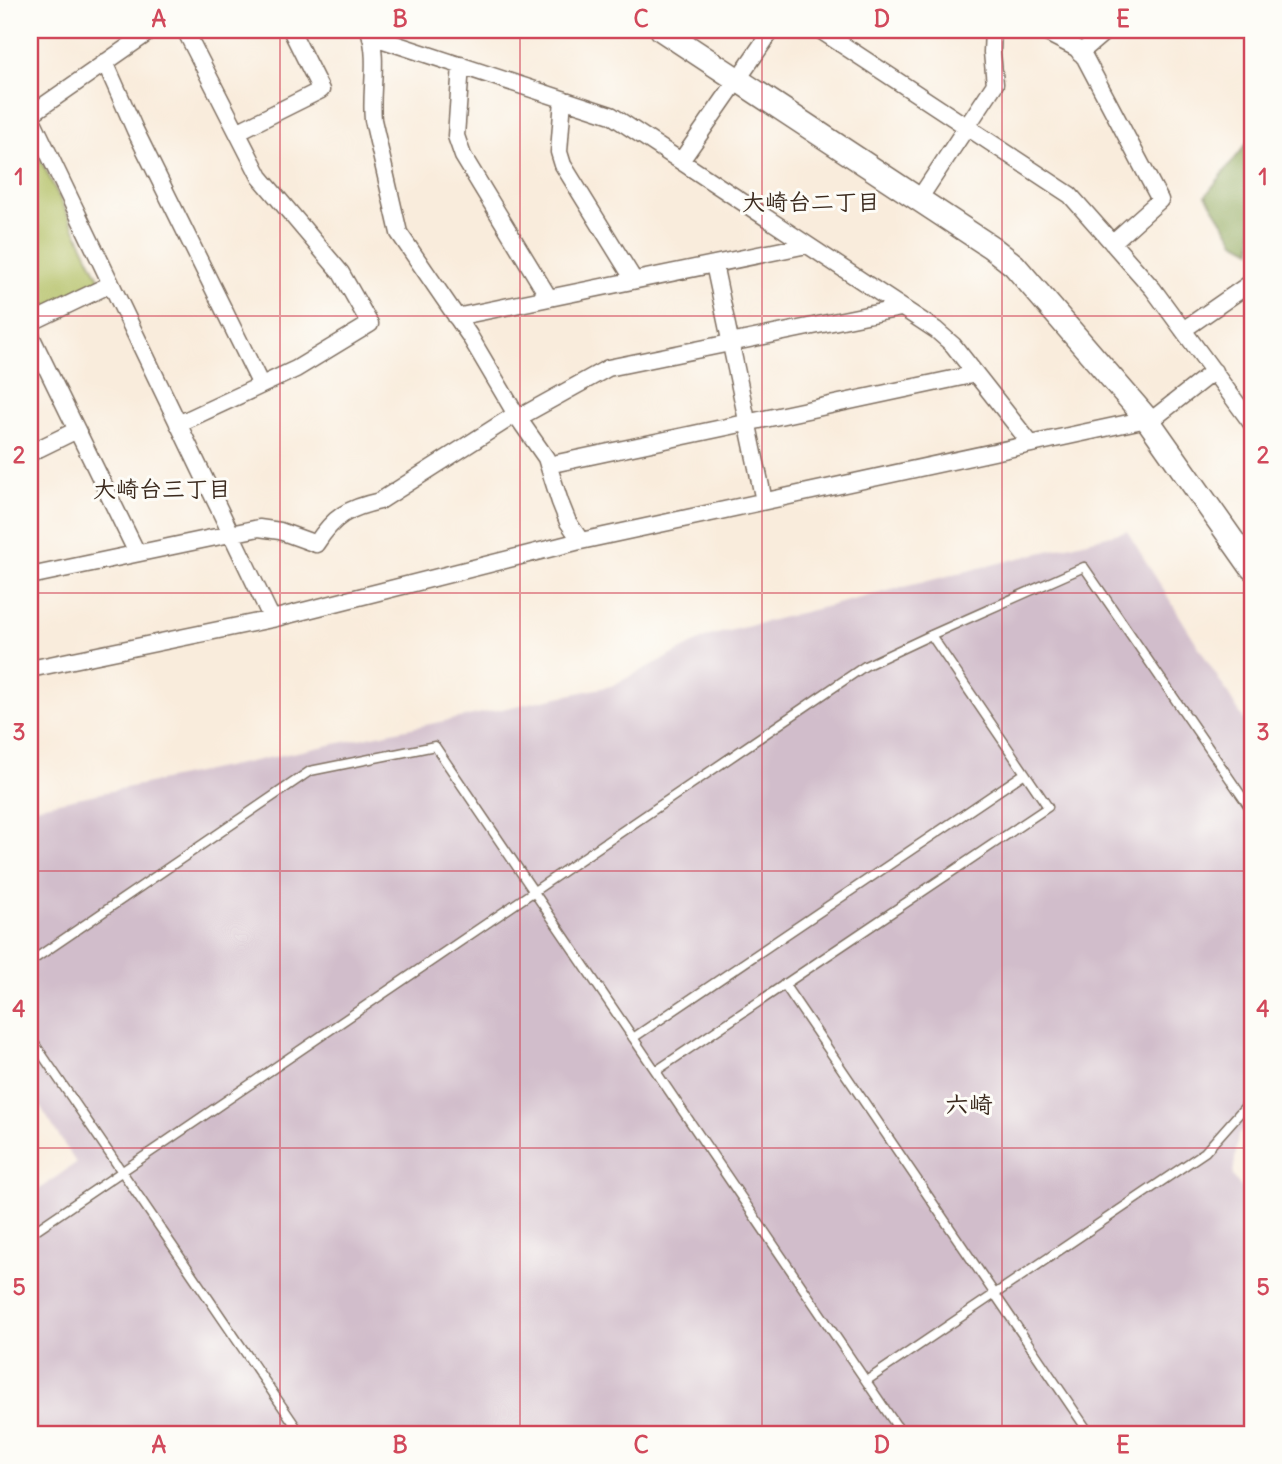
<svg xmlns="http://www.w3.org/2000/svg" width="1282" height="1464" font-family="Delius,'Klee One',sans-serif">
<style>
.industrial{fill:#d1bdcb}
.green{fill:#b0be61;stroke:#767440;stroke-width:2}
.forest{fill:#8ca557;stroke:#64683a;stroke-width:2}
.lines{fill:none;stroke-linecap:round;stroke-linejoin:round}
.lane-casing{stroke:#7e6e60;stroke-width:11}
.street-casing{stroke:#7e6e60;stroke-width:19}
.secondary-casing{stroke:#7e6e60;stroke-width:26}
.lane{stroke:#fff;stroke-width:8}
.street{stroke:#fff;stroke-width:16}
.secondary{stroke:#fff;stroke-width:23}
.grid{fill:none;stroke:#d1495b;stroke-width:2;stroke-opacity:0.55}
.labels{text-anchor:middle;dominant-baseline:central;stroke-width:6;stroke-linejoin:round;paint-order:stroke}
.neighbourhood-label{font-size:23px;font-weight:bold;fill:#3b2a1e;stroke:#fdfcf7}
.quarter-label{font-size:24px;font-weight:bold;fill:#3b2a1e;stroke:#fdfcf7}
.neatline{fill:none;stroke:#d1495b;stroke-width:2.5}
.grid-label{font-size:23px;text-anchor:middle;font-weight:bold;fill:#d1495b}
</style>
<rect width="100%" height="100%" fill="#fdfcf7"/>
<filter id="ink" filterUnits="userSpaceOnUse"><feTurbulence type="fractalNoise" baseFrequency=".0143" numOctaves="2"/><feDisplacementMap in="SourceGraphic" scale="14" xChannelSelector="R" yChannelSelector="G"/><feConvolveMatrix kernelMatrix="1 2 1 2 8 2 1 2 1" color-interpolation-filters="sRGB"/></filter>
<filter id="wash" filterUnits="userSpaceOnUse"><feTurbulence type="fractalNoise" baseFrequency=".00686" numOctaves="4" result="noise"/><feDisplacementMap in="SourceGraphic" scale="28" xChannelSelector="R" yChannelSelector="G"/><feGaussianBlur stdDeviation="1.57" result="paint"/><feColorMatrix in="noise" values="0 0 0 0 0 0 0 0 0 0 0 0 0 0 0 0 0 1.4 0 .05"/><feComposite in="paint" operator="in"/></filter>
<g filter="url(#wash)">
<rect width="100%" height="100%" fill="#f9ecdc"/>
<!-- industrial -->
<path class="industrial" d="M1127 531 1252 733V1120L1238 1135 1233 1176 1252 1203V1434H30V1196L76 1163 30 1090V808L611 686 709 636Z"/>
<!-- green -->
<path class="green" d="M30 138 99 278 97 285 35 317 30 314Z"/>
<!-- forest -->
<path class="forest" d="M1252 137V250L1235 241 1206 195Z"/>
</g>
<g filter="url(#ink)">
<g class="lines">
<!-- lane casing -->
<g class="lane-casing">
<path id="lane" d="M30 962 310 771 435 746 902 1434
M784 984 1090 1434
M30 1037 301 1434
M633 1038 1025 773
M656 1071 1048 807 931 635
M30 1234 865 666 931 635 1084 567 1252 811
M866 1381 1205 1152 1252 1099
M885 1434 897 1426"/>
</g>
<!-- street casing -->
<g class="street-casing">
<path id="street" d="M369 30C379 59 370 90 373 120L399 233 469 335 518 418 546 458 560 502 568 522 581 541
M820 30 1070 195 1153 289 1252 424
M1041 30 1076 48 1085 58 1160 200 1112 243
M371 38 380 39 611 115 936 330 953 345 1031 444
M1080 53 1107 30
M105 62 135 130 261 385
M461 65 456 136 463 156 549 298
M563 99 559 152 563 165 634 280
M30 115 272 619
M30 115 152 30
M237 132 321 90 291 30
M681 161 772 30
M919 199 995 84 992 52 993 30
M714 264 764 501
M456 317 807 245
M30 323 111 284
M1183 330 1252 282
M30 334 137 553
M518 418 608 368 901 308
M1149 422 1214 371
M178 424 296 369 370 324 341 273 260 177 185 30
M30 453 77 430
M548 465 976 374
M30 576 259 528 280 531 316 544C334 516 348 508 380 501L516 414
M30 669 272 619 576 542 1147 419"/>
</g>
<!-- secondary casing -->
<g class="secondary-casing">
<path id="secondary" d="M662 30 991 247 1014 265 1147 419 1252 568"/>
</g>
<!-- lane -->
<use href="#lane" class="lane"/>
<!-- street -->
<use href="#street" class="street"/>
<!-- secondary -->
<use href="#secondary" class="secondary"/>
</g>
</g>
<!-- grid -->
<path class="grid" d="M280 30V1434M520 30V1434M762 30V1434M1002 30V1434M30 316H1252M30 593H1252M30 871H1252M30 1148H1252"/>
<g class="labels">
<!-- neighbourhood labels -->
<g class="neighbourhood-label">
<text x="811" y="201">大崎台二丁目</text>
<text x="162" y="488">大崎台三丁目</text>
</g>
<!-- quarter labels -->
<g class="quarter-label">
<text x="969" y="1104">六崎</text>
</g>
</g>
<!-- margin -->
<rect width="1282" height="1464" fill="none" stroke="#fdfcf7" stroke-width="77"/>
<rect x="38" y="38" width="1206" height="1388" class="neatline"/>
<g class="grid-label">
<text x="159" y="27">A</text>
<text x="400" y="27">B</text>
<text x="641" y="27">C</text>
<text x="882" y="27">D</text>
<text x="1123" y="27">E</text>
<text x="19" y="185">1</text>
<text x="1263" y="185">1</text>
<text x="19" y="463">2</text>
<text x="1263" y="463">2</text>
<text x="19" y="740">3</text>
<text x="1263" y="740">3</text>
<text x="19" y="1017">4</text>
<text x="1263" y="1017">4</text>
<text x="19" y="1295">5</text>
<text x="1263" y="1295">5</text>
<text x="159" y="1453">A</text>
<text x="400" y="1453">B</text>
<text x="641" y="1453">C</text>
<text x="882" y="1453">D</text>
<text x="1123" y="1453">E</text>
</g>
</svg>
